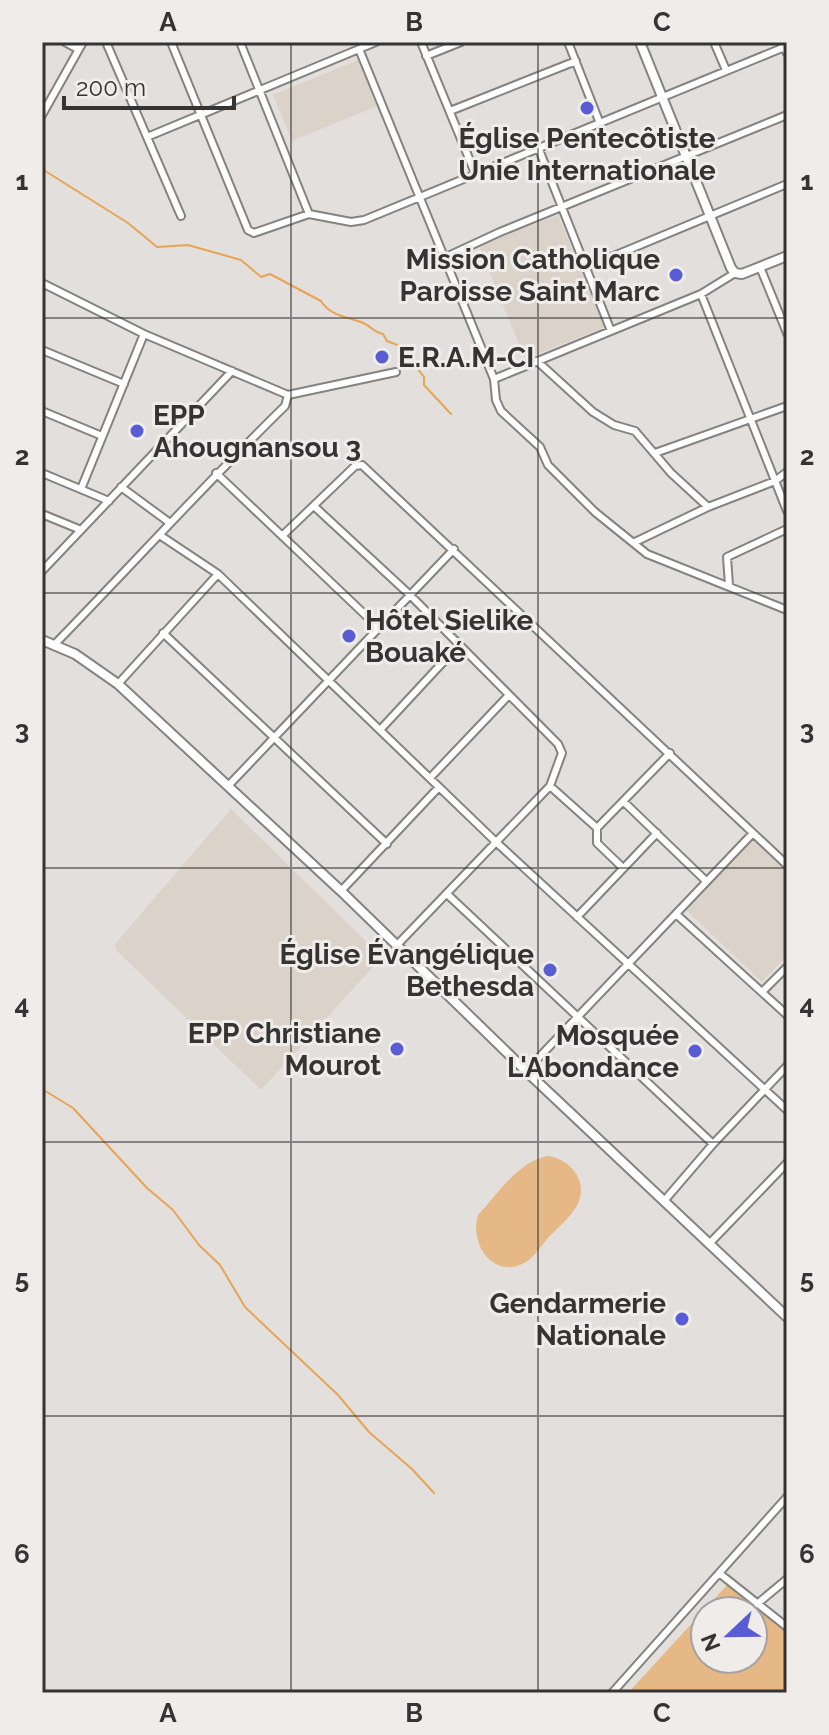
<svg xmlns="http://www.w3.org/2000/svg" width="829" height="1735" font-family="Raleway,sans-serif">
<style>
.built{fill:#dbd3ca}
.green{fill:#e5b885;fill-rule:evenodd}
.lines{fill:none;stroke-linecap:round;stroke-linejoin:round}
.stream{stroke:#e7a454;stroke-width:2}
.minor-casing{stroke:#858380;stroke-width:10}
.tertiary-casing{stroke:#858380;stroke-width:12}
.minor{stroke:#fff;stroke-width:6}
.tertiary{stroke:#fff;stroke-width:8}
.grid{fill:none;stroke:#353433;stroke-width:2;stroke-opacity:0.55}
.poi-dot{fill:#595cd4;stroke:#efecea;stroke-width:3}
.labels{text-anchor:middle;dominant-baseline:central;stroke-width:6;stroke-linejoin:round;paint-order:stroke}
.poi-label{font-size:28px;font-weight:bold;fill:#353433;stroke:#efecea;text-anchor:end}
.neatline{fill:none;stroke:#353433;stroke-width:3}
.grid-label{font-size:26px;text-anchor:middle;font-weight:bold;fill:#353433}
</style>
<rect width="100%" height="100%" fill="#e2dfdd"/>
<!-- built -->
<path class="built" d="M358 60 377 106 292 141 273 95Z
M558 215 605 327 525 359 479 246Z
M231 809 382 957 261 1090 116 950 115 944Z
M753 838 787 871V956L762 982 685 909Z"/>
<!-- green -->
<path class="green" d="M549 1156C569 1160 587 1178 579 1201 574 1215 557 1228 547 1239 541 1246 534 1257 526 1262 494 1281 469 1244 478 1215 498 1194 519 1160 549 1156Z
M728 1584 787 1631V1693H628ZM705 1611H753V1659H705Z"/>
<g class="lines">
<!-- stream -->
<path class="stream" d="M42 169 128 223 157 247 188 245 241 260 261 277 270 274 321 301C329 315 347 317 361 322 370 325 373 332 383 334L387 341 400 346 424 377V385L451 414
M42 1089 73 1108 147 1188 173 1210 199 1245 220 1265 245 1307 338 1395 369 1432 412 1469 434 1493"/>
<!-- minor casing -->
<g class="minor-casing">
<path id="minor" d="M65 42 78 49
M106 42 181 216
M171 42 248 230 254 233 309 214 351 222 364 220 787 46
M240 42 309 214
M421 42 475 173
M568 42 599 121
M714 42 726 70
M781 42 787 53
M359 49 494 379 496 400 501 411 540 447 548 465 595 512 647 554 787 610
M426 56 461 42
M450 111 576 61
M42 115 83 42
M147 137 376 42
M538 147 611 331
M446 257 500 232 787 115
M587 267 787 184
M760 267 787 333
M42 283 144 334 288 395 396 372
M701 294 787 511
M42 350 124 384
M537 361 593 412 614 425 635 431 671 473 708 507
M494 379 701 294 735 273
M42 411 102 436
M655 453 787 406
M42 473 109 501
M216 473 379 628
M121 487 170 523
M81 489 144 334
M315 507 410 595 558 744 562 753 550 786 397 945
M42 514 81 530
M161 536 218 574 496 842 787 1110
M282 536 355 466 362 465 787 865
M635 542 708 507 775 481 787 472
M42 571 232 371
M729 585 727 557 787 529
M163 633 387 844
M55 644C132 565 206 483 285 406L288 395
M118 684 218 574
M380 730 458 646
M430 778 509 695
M228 786 454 549
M550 786 597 828V843L623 868
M624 802 706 881
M597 828 670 753
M341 891 439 787
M447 894 713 1144
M676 914 787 1015
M577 917 657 833
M762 992 787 967
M526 1071 753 833
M664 1201 713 1144 787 1066
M709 1244 787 1163
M719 1573 787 1627
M757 1604 787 1579
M612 1693 787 1497"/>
</g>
<!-- tertiary casing -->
<g class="tertiary-casing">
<path id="tertiary" d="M640 42 731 268 735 273 742 274 787 256
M42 640 75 654 118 684 341 891 526 1071 787 1317"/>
</g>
<!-- minor -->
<use href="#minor" class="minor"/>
<!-- tertiary -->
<use href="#tertiary" class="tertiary"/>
</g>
<!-- grid -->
<path class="grid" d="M291 42V1693M538 42V1693M42 318H787M42 593H787M42 868H787M42 1142H787M42 1416H787"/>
<!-- markers -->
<g class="poi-dot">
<circle cx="587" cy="108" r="8"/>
<circle cx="676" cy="275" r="8"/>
<circle cx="382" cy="357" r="8"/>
<circle cx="137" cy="431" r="8"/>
<circle cx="349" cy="636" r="8"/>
<circle cx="550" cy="970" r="8"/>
<circle cx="397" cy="1049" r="8"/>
<circle cx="695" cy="1051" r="8"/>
<circle cx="682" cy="1319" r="8"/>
</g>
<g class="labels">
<!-- poi labels -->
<g class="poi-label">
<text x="587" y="138" text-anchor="middle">Église Pentecôtiste<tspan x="587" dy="32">Unie Internationale</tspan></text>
<text x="660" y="259">Mission Catholique<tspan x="660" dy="32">Paroisse Saint Marc</tspan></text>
<text x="398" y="357" text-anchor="start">E.R.A.M-CI</text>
<text x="153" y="415" text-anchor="start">EPP<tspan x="153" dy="32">Ahougnansou 3</tspan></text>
<text x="365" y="620" text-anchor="start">Hôtel Sielike<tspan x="365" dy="32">Bouaké</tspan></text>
<text x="534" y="954">Église Évangélique<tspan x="534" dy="32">Bethesda</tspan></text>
<text x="381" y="1033">EPP Christiane<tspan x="381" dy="32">Mourot</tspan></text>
<text x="679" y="1035">Mosquée<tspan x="679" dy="32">L'Abondance</tspan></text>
<text x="666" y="1303">Gendarmerie<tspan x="666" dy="32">Nationale</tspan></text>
</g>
</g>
<!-- border -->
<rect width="829" height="1735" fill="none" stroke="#efecea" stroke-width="88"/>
<!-- north arrow -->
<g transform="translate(729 1635) rotate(248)"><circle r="38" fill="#efecea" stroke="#a5a2a1" stroke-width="2"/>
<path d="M0-6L14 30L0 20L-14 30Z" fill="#595cd4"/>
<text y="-12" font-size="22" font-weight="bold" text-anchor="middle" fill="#353433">N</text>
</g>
<!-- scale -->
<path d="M64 96v12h170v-12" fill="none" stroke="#353433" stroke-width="4"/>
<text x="76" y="96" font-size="24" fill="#353433" stroke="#efecea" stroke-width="6" paint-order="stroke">200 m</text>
<rect x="44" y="44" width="741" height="1647" class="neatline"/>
<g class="grid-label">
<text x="168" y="31">A</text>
<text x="414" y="31">B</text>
<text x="662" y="31">C</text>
<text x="22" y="190">1</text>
<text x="807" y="190">1</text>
<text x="22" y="465">2</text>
<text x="807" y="465">2</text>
<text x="22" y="739">3</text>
<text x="807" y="739">3</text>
<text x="22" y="1014">4</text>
<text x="807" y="1014">4</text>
<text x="22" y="1288">5</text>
<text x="807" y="1288">5</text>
<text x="22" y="1563">6</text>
<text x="807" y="1563">6</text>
<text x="168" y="1722">A</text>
<text x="414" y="1722">B</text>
<text x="662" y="1722">C</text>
</g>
</svg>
